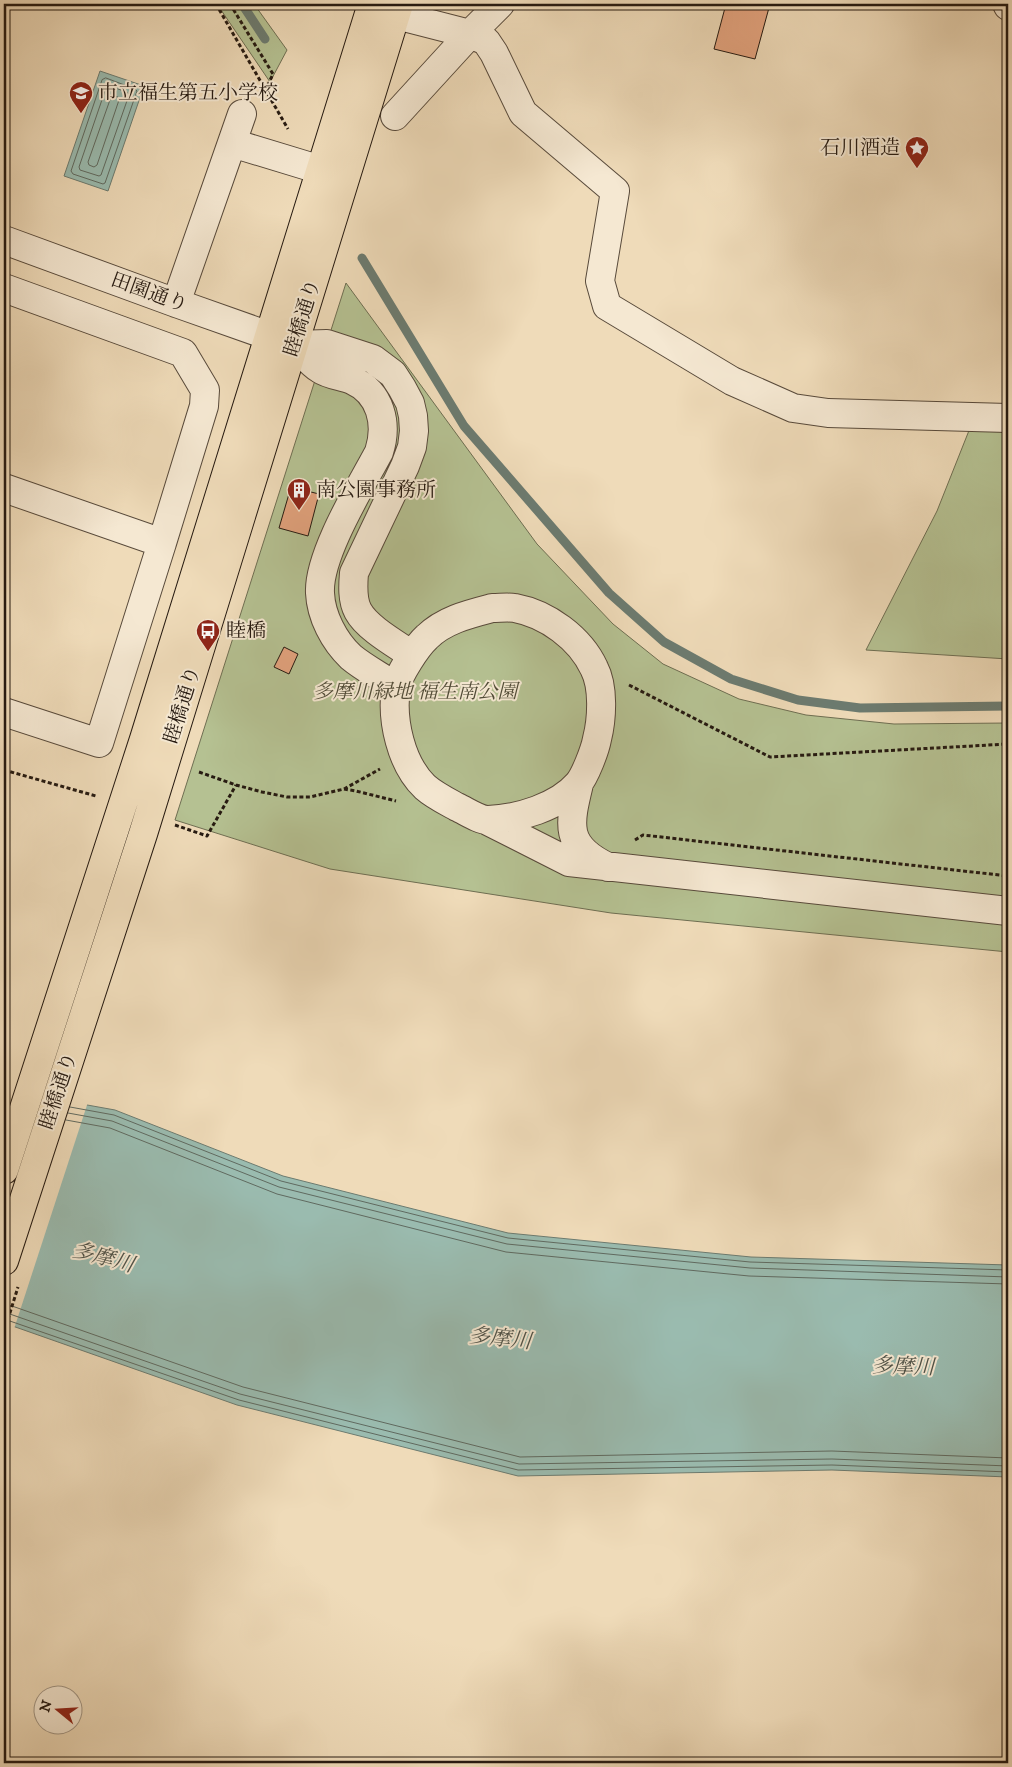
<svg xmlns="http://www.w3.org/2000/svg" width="1012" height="1767" font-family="'IM FELL DW Pica','Noto Serif JP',serif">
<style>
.green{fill:#b5c192;stroke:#6e6e52}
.water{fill:#9abbaf;stroke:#6c7b70}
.pier{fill:#efdbb9}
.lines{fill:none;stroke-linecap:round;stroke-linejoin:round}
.shore{stroke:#606a60;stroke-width:1}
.stream{stroke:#6c7b70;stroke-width:9}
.building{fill:#e3a37e;stroke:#261a11}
.minor-casing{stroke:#584a3b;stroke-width:30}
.major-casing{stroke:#261a11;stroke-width:30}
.path{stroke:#261a11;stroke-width:3;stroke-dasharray:4 2.5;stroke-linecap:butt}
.minor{stroke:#f5e8d2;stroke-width:28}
.major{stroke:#efdbb9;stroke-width:28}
.labels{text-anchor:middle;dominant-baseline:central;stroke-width:4;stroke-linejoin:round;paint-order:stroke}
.poi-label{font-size:20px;fill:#261a11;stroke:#f5e8d2;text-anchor:start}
.street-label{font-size:20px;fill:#261a11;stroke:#f5e8d2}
.park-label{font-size:20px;font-style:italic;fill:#514c38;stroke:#f5e8d2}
.water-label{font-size:21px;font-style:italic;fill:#4f5248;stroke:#f5e8d2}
</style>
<rect width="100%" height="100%" fill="#efdbb9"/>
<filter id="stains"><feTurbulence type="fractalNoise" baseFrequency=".004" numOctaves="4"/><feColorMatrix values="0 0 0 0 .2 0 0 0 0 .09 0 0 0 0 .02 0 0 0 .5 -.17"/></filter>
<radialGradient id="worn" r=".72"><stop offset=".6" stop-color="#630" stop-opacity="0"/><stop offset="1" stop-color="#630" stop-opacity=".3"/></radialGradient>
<!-- green -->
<path class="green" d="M217 4H254L287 50 270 82Z
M346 283 537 544 613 624 663 664 739 699 806 715 894 724 1008 723V952L611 913 330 869 175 820Z
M970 428 1008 430V659L866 650 937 511Z"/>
<!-- water -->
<path class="water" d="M100 71 144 86 108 191 64 176Z
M4 1090 115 1110 283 1176 508 1233 751 1257 1008 1265V1477L832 1470 518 1476 237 1405 4 1323Z"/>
<!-- pier -->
<path class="pier" d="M4 1088 88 1102 14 1329 4 1326Z"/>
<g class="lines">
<!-- shore -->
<path class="shore" d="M106 78 135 89 137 91 105 183 103 184 73 174 71 171 102 80Z
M109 86 127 92 129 95 101 175 99 176 80 170 79 167 106 88Z
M113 96 118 97 119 100 97 165 94 167 89 165 88 162 111 97Z
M70 1107 114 1115 281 1181 508 1238 750 1262 1008 1270
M68 1113 112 1121 279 1187 507 1244 750 1268 1008 1277
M66 1120 110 1128 277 1194 506 1252 749 1276 1008 1284
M4 1305 12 1306 243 1387 520 1457 832 1451 1008 1458
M4 1312 240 1394 519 1464 832 1459 1008 1466
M4 1319 239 1400 518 1470 832 1465 1008 1472"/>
<!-- stream -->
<path class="stream" d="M242 4 265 39
M362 258 464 426 609 593 664 642 731 679 798 700 860 708 1008 706"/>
</g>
<!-- building -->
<path class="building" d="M726 4H770L755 59 714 49Z
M291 487 319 494 308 536 279 528Z
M284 647 298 654 289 674 274 667Z"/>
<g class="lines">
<!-- minor casing -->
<g class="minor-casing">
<path id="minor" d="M1007 4 1008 6
M396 15 470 34 500 4
M395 116 470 34 486 41 494 53 523 113 615 191 600 281 607 306 732 381 793 408 828 413 1008 418
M232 143 321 170
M4 240 176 303 292 344
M4 288 183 353 205 390 204 406 162 543 4 488
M176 303 242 114
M492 608C500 608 508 607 515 608 547 614 580 638 594 668 604 687 602 719 597 739 595 750 585 776 578 784 558 807 518 819 488 820 479 820 466 811 457 807 446 801 434 795 425 787 401 764 391 720 396 688 398 675 417 646 427 637 444 620 469 614 492 608Z
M396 687C382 677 364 668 351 657 334 641 321 616 320 593 318 555 361 486 379 452 388 424 381 393 352 380 342 376 329 375 320 369 311 364 302 352 295 345L327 344 373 359 393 374 402 388 410 403 413 416 414 431 412 447 405 466 354 573C353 585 352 600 358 611 367 628 396 644 412 655
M4 712 99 743 162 543
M579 784C569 825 564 846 608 867
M486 820 569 862 1008 911"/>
</g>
<!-- major casing -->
<g class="major-casing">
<path id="major" d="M4 1170 144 739 372 4
M4 1261 143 834 399 4"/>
</g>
<!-- path -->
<path class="path" d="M216 4 288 129
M230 4 273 74 266 89
M629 685 770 757 1008 744
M4 770 96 796
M199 772 236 785 262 792 287 797H310L344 789 356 791 396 801
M344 789 380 769
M175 825 207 836 236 785
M635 840 643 835 1008 876
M4 1332 18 1287"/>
<!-- minor -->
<use href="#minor" class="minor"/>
<!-- major -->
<use href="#major" class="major"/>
</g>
<!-- icons -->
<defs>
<g id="school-pin" transform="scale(1.25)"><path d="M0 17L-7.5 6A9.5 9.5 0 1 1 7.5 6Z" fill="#8f2418" stroke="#f5e8d2"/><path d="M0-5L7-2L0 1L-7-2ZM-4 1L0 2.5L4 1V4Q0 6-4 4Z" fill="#fff"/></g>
<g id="sight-pin" transform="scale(1.25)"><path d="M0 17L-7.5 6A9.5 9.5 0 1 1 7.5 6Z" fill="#8f2418" stroke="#f5e8d2"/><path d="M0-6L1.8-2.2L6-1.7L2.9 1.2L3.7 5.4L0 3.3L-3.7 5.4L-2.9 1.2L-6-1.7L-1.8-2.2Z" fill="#fff"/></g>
<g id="building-pin" transform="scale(1.25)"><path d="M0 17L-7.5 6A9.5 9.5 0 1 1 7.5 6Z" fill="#8f2418" stroke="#f5e8d2"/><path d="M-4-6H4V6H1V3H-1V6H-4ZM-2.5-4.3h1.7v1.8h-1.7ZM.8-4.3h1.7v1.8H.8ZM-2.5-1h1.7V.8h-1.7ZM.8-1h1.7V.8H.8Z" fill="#fff"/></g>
<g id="bus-pin" transform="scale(1.25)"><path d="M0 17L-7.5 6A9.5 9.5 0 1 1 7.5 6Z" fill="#8f2418" stroke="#f5e8d2"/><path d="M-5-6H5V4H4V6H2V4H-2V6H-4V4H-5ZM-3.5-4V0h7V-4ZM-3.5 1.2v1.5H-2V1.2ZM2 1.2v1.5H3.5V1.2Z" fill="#fff"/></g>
</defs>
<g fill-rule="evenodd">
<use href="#school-pin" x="81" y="93"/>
<use href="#sight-pin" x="917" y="148"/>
<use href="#building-pin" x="299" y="490"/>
<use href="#bus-pin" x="208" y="631"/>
</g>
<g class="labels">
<!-- poi labels -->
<g class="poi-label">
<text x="98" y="93">市立福生第五小学校</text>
<text x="900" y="148" text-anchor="end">石川酒造</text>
<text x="316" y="490">南公園事務所</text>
<text x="226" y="631">睦橋</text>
</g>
<!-- street labels -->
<g class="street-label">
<text transform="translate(149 293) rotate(20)">田園通り</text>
<text transform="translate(303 318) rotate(-73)">睦橋通り</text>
<text transform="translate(183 705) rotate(-73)">睦橋通り</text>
<text transform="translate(59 1091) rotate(-72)">睦橋通り</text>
</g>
<!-- park labels -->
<g class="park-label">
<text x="415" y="692">多摩川緑地 福生南公園</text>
</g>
<!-- water labels -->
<g class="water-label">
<text transform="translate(103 1258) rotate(15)">多摩川</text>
<text transform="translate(500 1339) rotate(6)">多摩川</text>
<text transform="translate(903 1367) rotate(2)">多摩川</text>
</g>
</g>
<!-- margin -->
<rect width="1012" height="1767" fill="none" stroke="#efdbb9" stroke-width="20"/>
<rect x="5" y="5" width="1002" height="1757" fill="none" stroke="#261a11" stroke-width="2.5"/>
<rect x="10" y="10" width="992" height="1747" fill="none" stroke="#261a11"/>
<!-- north arrow -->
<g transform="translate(58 1710) rotate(288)"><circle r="24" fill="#f5e8d2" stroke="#a29685"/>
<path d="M0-4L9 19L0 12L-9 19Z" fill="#8f2418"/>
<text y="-8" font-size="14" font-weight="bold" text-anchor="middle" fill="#261a11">N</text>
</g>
<rect width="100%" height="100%" filter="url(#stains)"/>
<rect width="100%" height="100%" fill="url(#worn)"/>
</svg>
